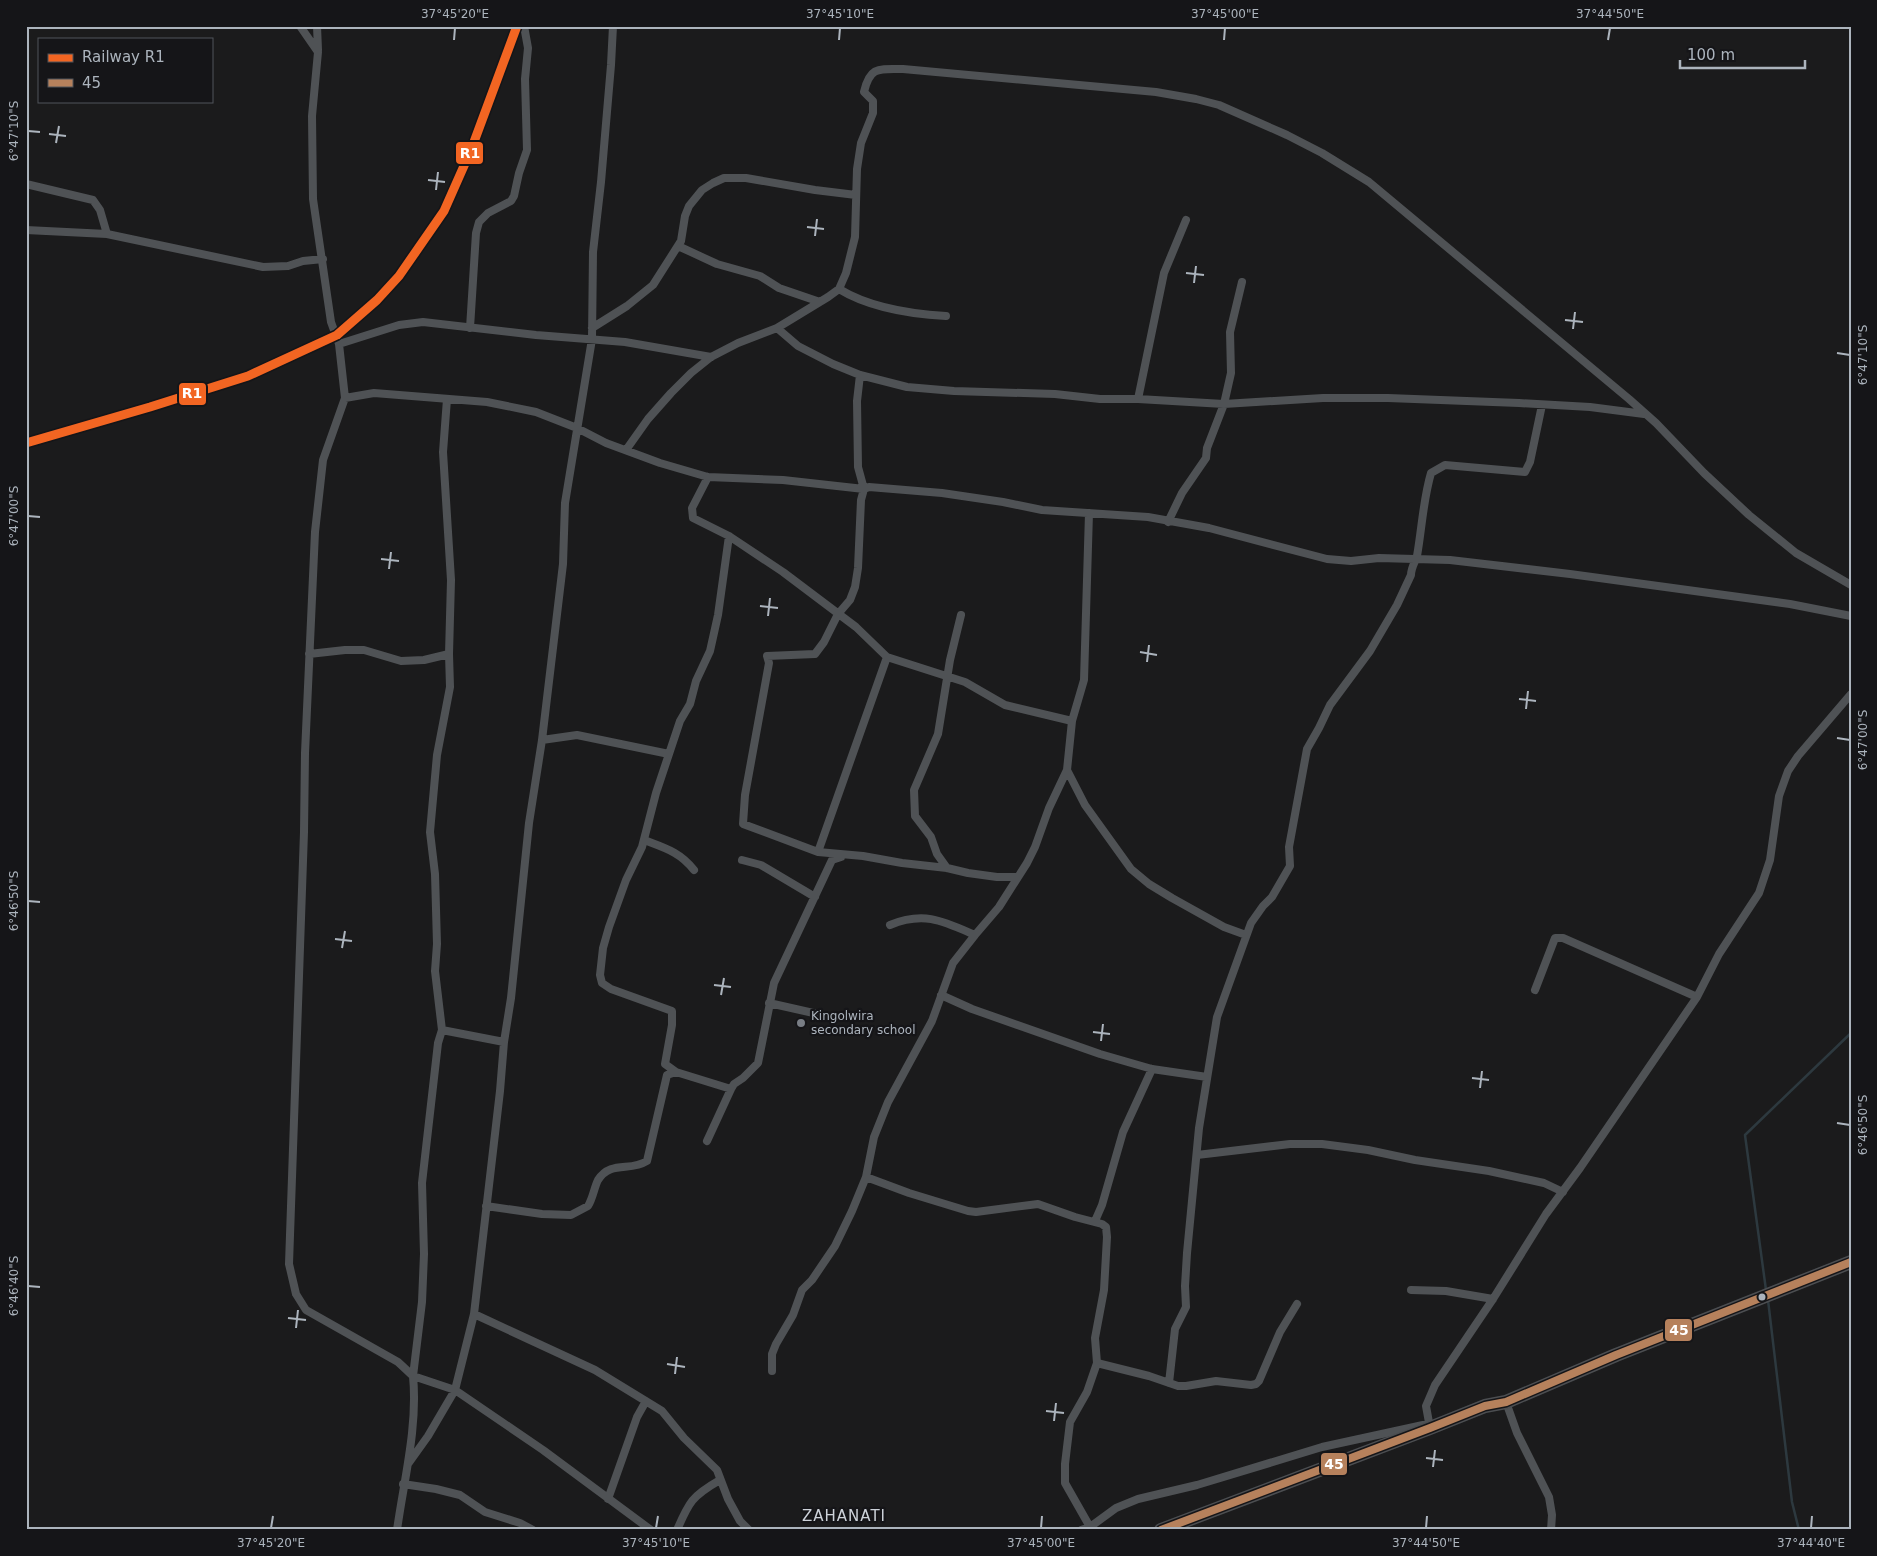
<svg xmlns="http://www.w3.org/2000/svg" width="1877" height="1556" font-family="'DejaVu Sans',sans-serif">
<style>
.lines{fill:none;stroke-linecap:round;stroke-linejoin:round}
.stream{stroke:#2d393f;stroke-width:2.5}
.street{stroke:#4f5255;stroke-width:8}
.highway{stroke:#4c4e51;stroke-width:14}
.bus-1-casing{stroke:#151518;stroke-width:11}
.bus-1{stroke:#b6815c;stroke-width:8}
.rail-1-casing{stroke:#151518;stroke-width:12}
.rail-1{stroke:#f26522;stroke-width:9}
.ticks{fill:none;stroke:#acb4bd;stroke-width:2}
.poi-dot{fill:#797e85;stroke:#151518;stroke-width:2}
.bus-dot{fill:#acb4bd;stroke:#151518;stroke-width:2}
.labels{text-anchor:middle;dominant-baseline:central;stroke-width:4.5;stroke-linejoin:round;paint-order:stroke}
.poi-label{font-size:12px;fill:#acb4bd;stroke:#151518;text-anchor:start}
.quarter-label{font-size:15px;letter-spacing:1px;fill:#cdd2d9;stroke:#151518}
.line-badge{stroke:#151518;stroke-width:2}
.badge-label{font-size:14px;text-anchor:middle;font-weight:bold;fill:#fff}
.neatline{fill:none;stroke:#acb4bd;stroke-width:2}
.ticks-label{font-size:12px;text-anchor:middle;fill:#acb4bd}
</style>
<rect width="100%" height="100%" fill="#1b1b1c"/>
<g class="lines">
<!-- stream -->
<path class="stream" d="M1766 1290 1745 1135 1851 1033
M1768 1300 1792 1502 1799 1530"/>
<!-- street -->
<path class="street" d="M300 26 318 52 312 116 313 199 331 322 339 344 345 398 323 460 315 532 305 753 304 832 289 1264 296 1294 306 1310 398 1362 413 1376C418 1426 404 1480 397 1530
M317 26 318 50
M26 184 93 200 100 210 107 234
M26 230 107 234 263 267 288 266 303 261 323 259
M678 246 717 264 760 276 779 288 820 302
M839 289C870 308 910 314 946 316
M470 328 476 233 479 222 488 213 511 201 514 196 519 173 527 150 525 79 528 48 524 26
M592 328 627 306 653 285 681 241 685 216 689 206 702 190 713 183 724 178H746L815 190 856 195
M777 328 798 346 833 364 860 375 907 387 954 391 1055 394 1100 399H1138L1224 404 1323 398H1388L1519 403 1590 407 1644 414
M339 344 399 325 423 322 536 335 625 342 711 357
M860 375 857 401 858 467 864 489 861 500 858 568 855 587 850 600 838 614 824 642 815 654 767 656 769 663 745 795 743 824 818 852 863 856 902 863 947 868 968 873 997 877H1017
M345 398 374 393 487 402 536 412 577 428 606 443 660 463 708 477 783 480 864 489 869 487 942 493 1003 502 1042 510 1148 517 1209 528 1327 559 1351 561 1379 558 1450 560 1570 574 1790 604 1851 616
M447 399 443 452 451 580 449 654 450 687 437 755 430 832 435 874 437 944 435 971 442 1030 438 1043 422 1183 424 1254 422 1302 413 1376 455 1390 543 1450 651 1530
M1138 399 1164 273 1186 220
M626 450 648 419 671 393 691 373 711 357 738 343 777 328 828 297 839 289 846 273 855 237 857 169 861 143 873 113V101L864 92C870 66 879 69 903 69L1156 92 1196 99 1219 105 1287 135 1322 153 1369 182 1629 399 1656 423 1704 473 1749 515 1796 553 1851 585
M708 477 692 508 693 518 729 536 783 572 856 627 887 657 965 682 1005 705 1072 721
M1168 522 1182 493 1206 458 1207 448 1224 404 1231 373 1230 332 1242 282
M729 536 718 615 710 651 696 681 690 704 680 721 656 793 642 847 626 880 609 927 603 948 600 975 602 983 611 989 672 1011V1025L665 1064 676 1072 731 1089
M309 654 345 650H364L401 661 424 660 449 654
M542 740 577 735 669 754
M1067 770 1085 805 1131 869 1149 884 1172 898 1224 927 1246 935
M644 840C665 848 680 852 694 870
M818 852 887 657
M742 860 761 865 815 897
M947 868 937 854 931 837 915 816 914 790 938 734 950 660 961 615
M890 925C924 911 943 921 975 935
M1535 990 1555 938H1563L1697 997
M941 995 972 1009 1100 1054 1152 1069 1207 1077
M769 1003 831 1017
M442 1030 504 1042
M707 1141 731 1089 734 1084 743 1078 758 1063 774 983 832 860 841 857
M1197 1155 1290 1144H1322L1368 1150 1415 1160 1489 1171 1544 1183 1563 1192
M866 1177 909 1193 968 1211 976 1212 1038 1204 1075 1217 1102 1224 1106 1227 1107 1237 1104 1290 1095 1338 1097 1363 1087 1392 1070 1422 1065 1464V1483L1090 1527
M486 1206 542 1214 571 1215 588 1206C593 1198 594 1188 598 1180 611 1160 630 1172 647 1161L667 1075 676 1072
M1095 1221 1102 1205 1123 1132 1152 1069
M1411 1290 1446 1291 1493 1299
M474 1314 595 1370 662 1411 684 1438 717 1470 728 1499 740 1521 749 1530
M1097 1363 1149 1376 1178 1386H1186L1216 1381 1251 1385 1256 1384 1259 1381 1280 1332 1297 1304
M772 1371V1354L776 1344 793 1315 802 1290 812 1280 835 1246 852 1211 866 1177 874 1137 888 1102 932 1021 953 963 975 935 999 907 1027 863 1035 847 1049 808 1067 770 1072 721 1084 680 1089 513
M1169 1383 1175 1329 1186 1307 1185 1286 1187 1253 1199 1128 1217 1017 1251 923 1263 906 1272 897 1290 866 1289 847 1307 749 1319 728 1330 705 1370 651 1397 605 1411 575C1411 568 1415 562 1417 556 1422 528 1423 500 1431 473L1445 465 1525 472 1530 462 1542 405
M1506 1402 1517 1433 1549 1497 1552 1515 1551 1530
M1430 1428 1426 1406 1435 1385 1493 1299 1546 1214 1580 1168 1697 997 1719 954 1759 893 1770 860 1779 796 1788 771 1798 756 1851 694
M408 1464 428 1436 455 1390 474 1314 500 1091 504 1042 511 998 529 823 542 740 563 564 565 503 592 339 593 252 601 182 611 65 613 26
M403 1484 436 1489 460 1495 485 1512 520 1523 533 1530
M608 1499 637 1417 646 1401
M677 1530C689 1502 692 1496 720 1480
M1081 1530 1090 1527 1116 1508 1138 1499 1197 1485 1322 1447 1423 1425"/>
<!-- highway -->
<path class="highway" d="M1161 1530 1430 1428 1485 1406 1506 1402 1616 1355 1851 1262"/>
<!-- bus-1 casing -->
<g class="bus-1-casing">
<path id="bus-1" d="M1161 1530 1430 1428 1485 1406 1506 1402 1616 1355 1851 1262"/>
</g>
<!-- bus-1 -->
<use href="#bus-1" class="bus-1"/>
<!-- rail-1 casing -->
<g class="rail-1-casing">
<path id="rail-1" d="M26 443 150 407 248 376 337 335 377 300 399 276 444 211 471 150 517 26"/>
</g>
<!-- rail-1 -->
<use href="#rail-1" class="rail-1"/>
</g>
<!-- ticks -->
<path class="ticks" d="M454 40 455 28M839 40 840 28M1224 40 1225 28M1608 40 1610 28M28 131 40 132M49 134 66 136M56 143 59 126M428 180 445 182M436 190 438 172M807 227 824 229M815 236 817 219M1186 273 1204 275M1194 283 1196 266M1565 320 1583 322M1573 329 1575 312M1837 353 1850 355M28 516 40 517M381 559 399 561M389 569 391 552M760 606 778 608M768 616 770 598M1140 652 1157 655M1147 662 1149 645M1519 699 1536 701M1526 709 1528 691M1837 738 1850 740M28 901 40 902M335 939 352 941M342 948 345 931M714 985 731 987M721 995 724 978M1093 1032 1110 1034M1101 1041 1103 1024M1472 1078 1489 1080M1480 1088 1482 1071M1837 1123 1850 1125M28 1286 40 1287M288 1318 306 1320M296 1328 298 1310M667 1364 685 1367M675 1374 677 1357M1046 1411 1064 1413M1054 1421 1056 1403M1426 1458 1443 1460M1433 1467 1435 1450M271 1528 273 1516M656 1528 658 1516M1041 1528 1042 1516M1426 1528 1427 1516M1811 1528 1812 1516"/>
<!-- markers -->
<circle class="poi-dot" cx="801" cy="1023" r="5"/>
<circle class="bus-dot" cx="1762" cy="1297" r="4.5"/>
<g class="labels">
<!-- poi labels -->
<g class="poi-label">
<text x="811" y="1016">Kingolwira<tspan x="811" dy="14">secondary school</tspan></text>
</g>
<!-- quarter labels -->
<g class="quarter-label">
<text x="844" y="1516">ZAHANATI</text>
</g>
</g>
<g class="line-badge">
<rect x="455" y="141" width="29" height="24" rx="5" fill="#f26522"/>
<rect x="178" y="382" width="29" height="24" rx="5" fill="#f26522"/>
<rect x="1664" y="1318" width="29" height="24" rx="5" fill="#b6815c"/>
<rect x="1320" y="1452" width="28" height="24" rx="5" fill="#b6815c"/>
</g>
<g class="badge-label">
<text x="470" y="158">R1</text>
<text x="192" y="398">R1</text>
<text x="1679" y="1335">45</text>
<text x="1334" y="1469">45</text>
</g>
<!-- border -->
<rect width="1877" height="1556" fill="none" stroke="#151518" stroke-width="55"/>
<!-- legend -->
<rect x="38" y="38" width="175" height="65" fill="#151518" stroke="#51555a"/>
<rect x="48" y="54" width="25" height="8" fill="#f26522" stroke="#51555a"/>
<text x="82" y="62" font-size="15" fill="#acb4bd">Railway R1</text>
<rect x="48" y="79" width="25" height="8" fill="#b6815c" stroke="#51555a"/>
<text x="82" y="88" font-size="15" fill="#acb4bd">45</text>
<!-- scale -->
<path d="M1680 60v8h125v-8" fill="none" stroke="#acb4bd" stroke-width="2.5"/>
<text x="1687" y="60" font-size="15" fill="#acb4bd" stroke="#151518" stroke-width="4" paint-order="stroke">100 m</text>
<rect x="28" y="28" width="1822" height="1500" class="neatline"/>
<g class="ticks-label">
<text x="455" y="18">37°45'20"E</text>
<text x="840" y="18">37°45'10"E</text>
<text x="1225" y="18">37°45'00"E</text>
<text x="1610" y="18">37°44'50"E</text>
<text transform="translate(14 131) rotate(-90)" y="4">6°47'10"S</text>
<text transform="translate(1863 355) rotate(-90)" y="4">6°47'10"S</text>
<text transform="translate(14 516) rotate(-90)" y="4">6°47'00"S</text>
<text transform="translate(1863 740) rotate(-90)" y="4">6°47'00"S</text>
<text transform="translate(14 901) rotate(-90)" y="4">6°46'50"S</text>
<text transform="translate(1863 1125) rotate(-90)" y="4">6°46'50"S</text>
<text transform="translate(14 1286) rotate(-90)" y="4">6°46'40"S</text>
<text x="271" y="1547">37°45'20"E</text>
<text x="656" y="1547">37°45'10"E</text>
<text x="1041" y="1547">37°45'00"E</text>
<text x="1426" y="1547">37°44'50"E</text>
<text x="1811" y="1547">37°44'40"E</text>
</g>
</svg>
